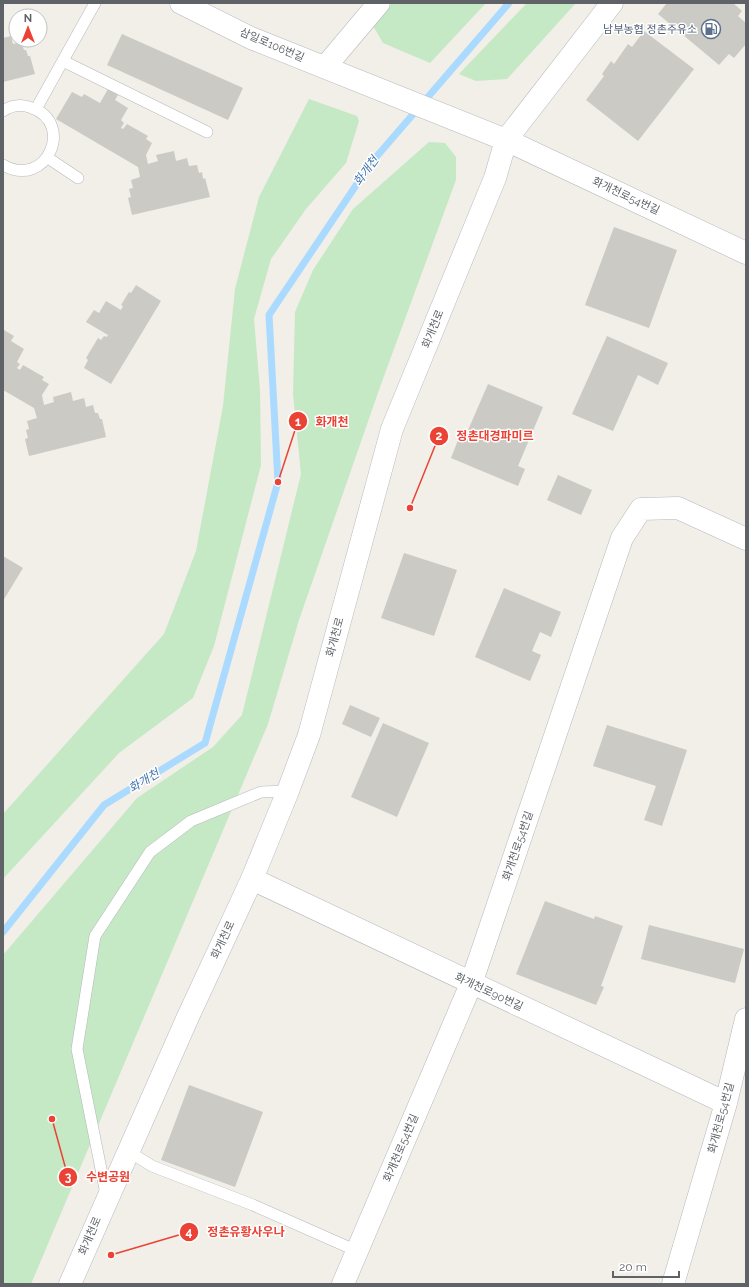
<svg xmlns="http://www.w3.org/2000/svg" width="749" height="1287" font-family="Raleway,'Noto Sans KR',sans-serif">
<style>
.green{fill:#c5e8c5}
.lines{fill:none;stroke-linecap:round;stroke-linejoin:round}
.stream{stroke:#aadaff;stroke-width:7}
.building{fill:#cccac5}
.service-casing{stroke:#b5b8bc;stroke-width:12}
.minor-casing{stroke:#b5b8bc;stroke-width:23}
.secondary-casing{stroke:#b6babf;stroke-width:23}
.service{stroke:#fff;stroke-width:11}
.minor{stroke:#fff;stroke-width:22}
.secondary{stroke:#fff;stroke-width:22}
.labels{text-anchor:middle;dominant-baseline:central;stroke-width:3;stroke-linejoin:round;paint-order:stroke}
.service-label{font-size:11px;fill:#4e5e75;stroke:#fff;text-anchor:end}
.street-label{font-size:11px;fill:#5f6368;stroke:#fff}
.water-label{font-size:12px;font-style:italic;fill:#4174aa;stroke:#fff}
.leader{fill:none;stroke:#ea4335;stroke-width:1.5}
.callout-dot{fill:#ea4335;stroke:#fff;stroke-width:1.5}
.mark-label{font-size:12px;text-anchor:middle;font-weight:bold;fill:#fff}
.callout-label{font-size:12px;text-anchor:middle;font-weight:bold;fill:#ea4335;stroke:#fff;stroke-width:3;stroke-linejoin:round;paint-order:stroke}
</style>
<rect width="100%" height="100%" fill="#f1efe8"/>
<!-- green -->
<path class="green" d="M392 3H486L430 63 383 43 372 24Z
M527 3H576L507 79 476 81 459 74Z
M309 99 357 116 359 121 346 163 306 209 271 259 254 319 260 390 261 465 214 646 193 698 119 753 3 879V814L164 634 196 551 223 406 235 289 259 197Z
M429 142 445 143 456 157V180L380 387 299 620 268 724 31 1284H3V955L137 798 213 747 242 715 301 474 293 394 295 312 313 270 353 209Z"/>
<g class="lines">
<!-- stream -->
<path class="stream" d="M3 932 104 805 205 743 278 482 269 315 371 163 509 3"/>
</g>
<!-- building -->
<path class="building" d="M667 3H733L742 11 738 16 746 23V44L734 58 729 54 719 65 658 14Z
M644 31 694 69 638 141 586 100 604 76 602 74 611 61 614 64 628 44 632 47Z
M122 34 243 88 228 120 107 65Z
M11 36 13 44 21 42 24 50H26L28 56H30L35 74 3 82V38Z
M108 89 118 95 115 100 128 108 121 120 124 123 121 128 123 129 127 124 148 136 146 139 152 143 146 155 148 164 158 161 156 155 174 151 176 161 187 158 189 166 197 165 199 173 202 172 203 179 205 178 210 197 132 215 128 198 131 197 129 189 133 188 131 180 140 177 138 167 56 119 72 92 82 97 84 94 100 103Z
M614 227 677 250 649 328 585 305Z
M136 285 161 301 111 384 84 368 88 360 86 358 98 338 101 340 104 336 107 337 108 335 86 322 94 310 99 313 106 301 121 310 123 306 121 305 129 292 131 293Z
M4 330 14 336 11 341 24 349 17 362 20 364 17 368 20 370 23 365 44 377 42 380 49 384 42 395 44 405 54 402 53 397 71 392 73 401 84 398 86 407 93 405 95 413H98L100 419H102L106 437 29 456 25 439 28 438 26 430 29 429 27 421 37 418 34 408 3 390Z
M607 336 668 363 658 385 638 375 613 431 572 414Z
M488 384 543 407 518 466 525 469 518 486 451 458 460 435 465 437Z
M558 475 592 490 581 515 547 500Z
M404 553 457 570 434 636 381 618Z
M3 556 23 568 3 601Z
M504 588 561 612 551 637 540 632 532 651 541 655 530 681 475 657Z
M350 705 380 718 371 737 342 724Z
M383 723 429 743 397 817 351 797Z
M607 725 687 750 662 826 644 820 656 786 593 766Z
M545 901 594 919 595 916 623 926 601 986 604 987 596 1005 516 974Z
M649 925 744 949 735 983 641 959Z
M189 1085 263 1112 235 1187 161 1160Z"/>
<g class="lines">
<!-- service casing -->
<g class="service-casing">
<path id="service" d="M63 61 207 132
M36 109 95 3
M3 111C12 105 22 104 32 108 75 123 47 190 3 165
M48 158 78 178
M128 1151 152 1166 253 1205 357 1251
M106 1194 77 1049 95 936 150 852 191 821 261 792 288 791"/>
</g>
<!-- minor casing -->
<g class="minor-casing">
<path id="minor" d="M181 3 251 38 506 140 746 253
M325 67 379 3
M252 879 726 1103
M343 1284 471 984 622 538 641 509 678 508 746 539
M673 1284 726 1103 746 1019"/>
</g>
<!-- secondary casing -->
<g class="secondary-casing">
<path id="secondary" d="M70 1284 187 1019 252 879 288 791 309 735 392 429 495 178 506 140 612 3"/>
</g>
<!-- service -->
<use href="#service" class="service"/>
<!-- minor -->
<use href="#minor" class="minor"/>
<!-- secondary -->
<use href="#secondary" class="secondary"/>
</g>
<!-- icons -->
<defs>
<g id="fuel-ring" transform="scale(1)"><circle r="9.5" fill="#fff" stroke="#5c6f8a" stroke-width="1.5"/><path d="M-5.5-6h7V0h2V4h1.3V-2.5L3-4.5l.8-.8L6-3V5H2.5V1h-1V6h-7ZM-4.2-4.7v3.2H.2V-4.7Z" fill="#5c6f8a"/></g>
</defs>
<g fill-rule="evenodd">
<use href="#fuel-ring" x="711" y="29"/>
</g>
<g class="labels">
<!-- service labels -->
<g class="service-label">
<text x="697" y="29">남부농협 정촌주유소</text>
</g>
<!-- street labels -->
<g class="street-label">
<text transform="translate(272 45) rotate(23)">삼일로106번길</text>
<text transform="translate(626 196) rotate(25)">화개천로54번길</text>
<text transform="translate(433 329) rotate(-68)">화개천로</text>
<text transform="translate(335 637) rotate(-75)">화개천로</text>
<text transform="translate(518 846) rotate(-71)">화개천로54번길</text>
<text transform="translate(223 940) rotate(-65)">화개천로</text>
<text transform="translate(489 992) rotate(25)">화개천로90번길</text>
<text transform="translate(721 1118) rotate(-75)">화개천로54번길</text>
<text transform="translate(401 1148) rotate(-67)">화개천로54번길</text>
<text transform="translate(90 1236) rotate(-67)">화개천로</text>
</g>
<!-- water labels -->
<g class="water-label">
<text transform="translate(366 171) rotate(-54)">화개천</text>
<text transform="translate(144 781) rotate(-31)">화개천</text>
</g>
</g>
<!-- callouts -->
<path class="leader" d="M278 482L298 421M410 508L439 436M52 1119L68 1177M111 1255L189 1232"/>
<g class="callout-dot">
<circle cx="278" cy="482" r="4"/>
<circle cx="410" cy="508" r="4"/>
<circle cx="52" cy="1119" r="4"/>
<circle cx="111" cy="1255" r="4"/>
<circle cx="298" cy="421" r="10"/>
<circle cx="439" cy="436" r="10"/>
<circle cx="68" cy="1177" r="10"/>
<circle cx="189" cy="1232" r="10"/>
</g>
<g class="mark-label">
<text x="298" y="426">1</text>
<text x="439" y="440">2</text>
<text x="68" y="1181">3</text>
<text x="189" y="1236">4</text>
</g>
<g class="callout-label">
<text x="332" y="426">화개천</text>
<text x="495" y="440">정촌대경파미르</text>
<text x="108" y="1181">수변공원</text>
<text x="246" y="1236">정촌유황사우나</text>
</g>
<!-- border -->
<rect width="749" height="1287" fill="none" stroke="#5f6368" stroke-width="8"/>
<!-- north arrow -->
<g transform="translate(28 28)"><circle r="19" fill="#ffffff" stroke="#bfc1c3"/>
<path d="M0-3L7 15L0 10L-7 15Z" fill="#ea4335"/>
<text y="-6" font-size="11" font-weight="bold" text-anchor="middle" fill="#5f6368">N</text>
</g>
<!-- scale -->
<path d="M613 1271v6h66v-6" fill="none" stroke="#5f6368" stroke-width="2"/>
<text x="619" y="1271" font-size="12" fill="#5f6368" stroke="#ffffff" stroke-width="3" paint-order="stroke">20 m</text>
</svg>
